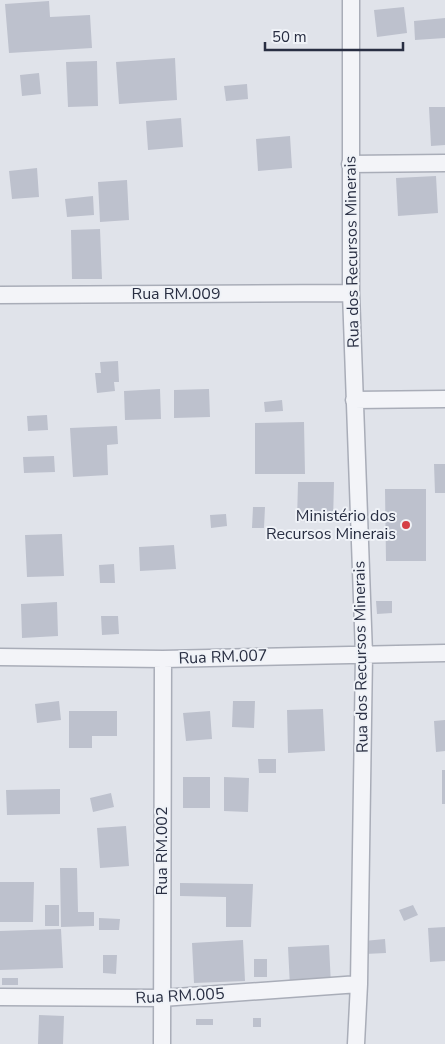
<svg xmlns="http://www.w3.org/2000/svg" width="445" height="1044" font-family="'Nunito Sans',sans-serif">
<style>
.building{fill:#bdc1cd}
.lines{fill:none;stroke-linecap:round;stroke-linejoin:round}
.minor-casing{stroke:#a9adb8;stroke-width:19}
.minor{stroke:#f3f4f8;stroke-width:16}
.poi-dot{fill:#d53e46;stroke:#eff2f7;stroke-width:2}
.labels{text-anchor:middle;dominant-baseline:central;stroke-width:4;stroke-linejoin:round;paint-order:stroke}
.street-label{font-size:16px;fill:#282e42;stroke:#eff2f7}
.poi-label{font-size:16px;fill:#282e42;stroke:#eff2f7;text-anchor:end}
</style>
<rect width="100%" height="100%" fill="#e0e3ea"/>
<!-- building -->
<path class="building" d="M49 1 50 17 90 15 92 48 9 53 5 4Z
M404 7 407 33 377 37 374 10Z
M445 18V38L415 40 414 21Z
M175 58 177 100 119 104 116 62Z
M97 61 98 106 68 107 66 62Z
M39 73 41 94 22 96 20 75Z
M247 84 248 99 226 101 224 86Z
M429 107H445V145L431 146Z
M181 118 183 147 148 150 146 121Z
M290 136 292 168 258 171 256 139Z
M37 168 39 197 12 199 9 171Z
M436 176 438 213 398 216 396 178Z
M127 180 129 220 100 222 98 182Z
M93 196 94 215 67 217 65 199Z
M100 229 102 279H72L71 230Z
M118 361 119 382H114L115 391 97 393 95 373H101L100 362Z
M160 389 161 419 125 420 124 391Z
M209 389 210 417 174 418V390Z
M282 400 283 411 265 412 264 402Z
M47 415 48 430 28 431 27 416Z
M304 422 305 474H255V423Z
M117 426 118 444 107 445 108 475 73 477 70 428Z
M54 456 55 472 24 473 23 457Z
M434 464H445V493H435Z
M298 482H334L333 522 297 521Z
M385 489H426V561H386Z
M253 507H265L264 528H252Z
M226 514 227 526 211 528 210 515Z
M62 534 64 576 27 577 25 535Z
M174 545 176 569 140 571 139 547Z
M114 564 115 583H100L99 565Z
M376 601H392V613L377 614Z
M57 602 58 636 22 638 21 604Z
M101 616H118L119 634 102 635Z
M59 701 61 720 37 723 35 704Z
M233 701H255L254 728 232 727Z
M323 709 325 751 288 753 287 710Z
M69 711H117V736H92V748H69Z
M210 711 212 739 186 741 183 713Z
M445 720V751L436 752 434 721Z
M258 759H276V773H259Z
M442 770H445V804H442Z
M183 777H210V808H183Z
M224 777 249 778 248 812 224 811Z
M60 789V814L7 815 6 790Z
M111 793 114 807 93 812 90 798Z
M126 826 129 866 100 868 97 828Z
M60 868H77L78 912H94V926L61 927Z
M0 882H34L33 922H0Z
M180 883 253 884 251 927H226V897L180 896Z
M45 905H59V926H45Z
M413 905 418 915 404 921 399 910Z
M99 918 120 919 119 930H99Z
M445 927V961L430 962 428 928Z
M61 929 63 968 0 970V931Z
M385 939 386 953 365 954 364 941Z
M243 940 245 981 194 983 192 943Z
M329 945 331 985 290 987 288 947Z
M103 955H117L116 974 103 973Z
M254 959H267V977H254Z
M2 978H18V985H2Z
M39 1015 64 1016 63 1044H38Z
M253 1018H261V1027H253Z
M196 1019H213V1025H196Z"/>
<g class="lines">
<!-- minor casing -->
<g class="minor-casing">
<path id="minor" d="M351 0V293L364 654 359 984 356 1044
M350 164 445 163
M0 295 351 293
M354 400 445 399
M0 657 163 659 445 653
M0 997 162 998 359 984
M162 1044 163 659"/>
</g>
<!-- minor -->
<use href="#minor" class="minor"/>
</g>
<!-- markers -->
<circle class="poi-dot" cx="406" cy="525" r="5"/>
<g class="labels">
<!-- street labels -->
<g class="street-label">
<text transform="translate(352 252) rotate(-91)">Rua dos Recursos Minerais</text>
<text x="176" y="294">Rua RM.009</text>
<text transform="translate(223 657) rotate(-2)">Rua RM.007</text>
<text transform="translate(361 657) rotate(-91)">Rua dos Recursos Minerais</text>
<text transform="translate(162 851) rotate(-90)">Rua RM.002</text>
<text transform="translate(180 996) rotate(-3)">Rua RM.005</text>
</g>
<!-- poi labels -->
<g class="poi-label">
<text x="396" y="516">Ministério dos<tspan x="396" dy="18">Recursos Minerais</tspan></text>
</g>
</g>
<!-- scale -->
<path d="M265 42v8h138v-8" fill="none" stroke="#282e42" stroke-width="2.5"/>
<text x="272" y="42" font-size="15" fill="#282e42" stroke="#eff2f7" stroke-width="4" paint-order="stroke">50 m</text>
</svg>
